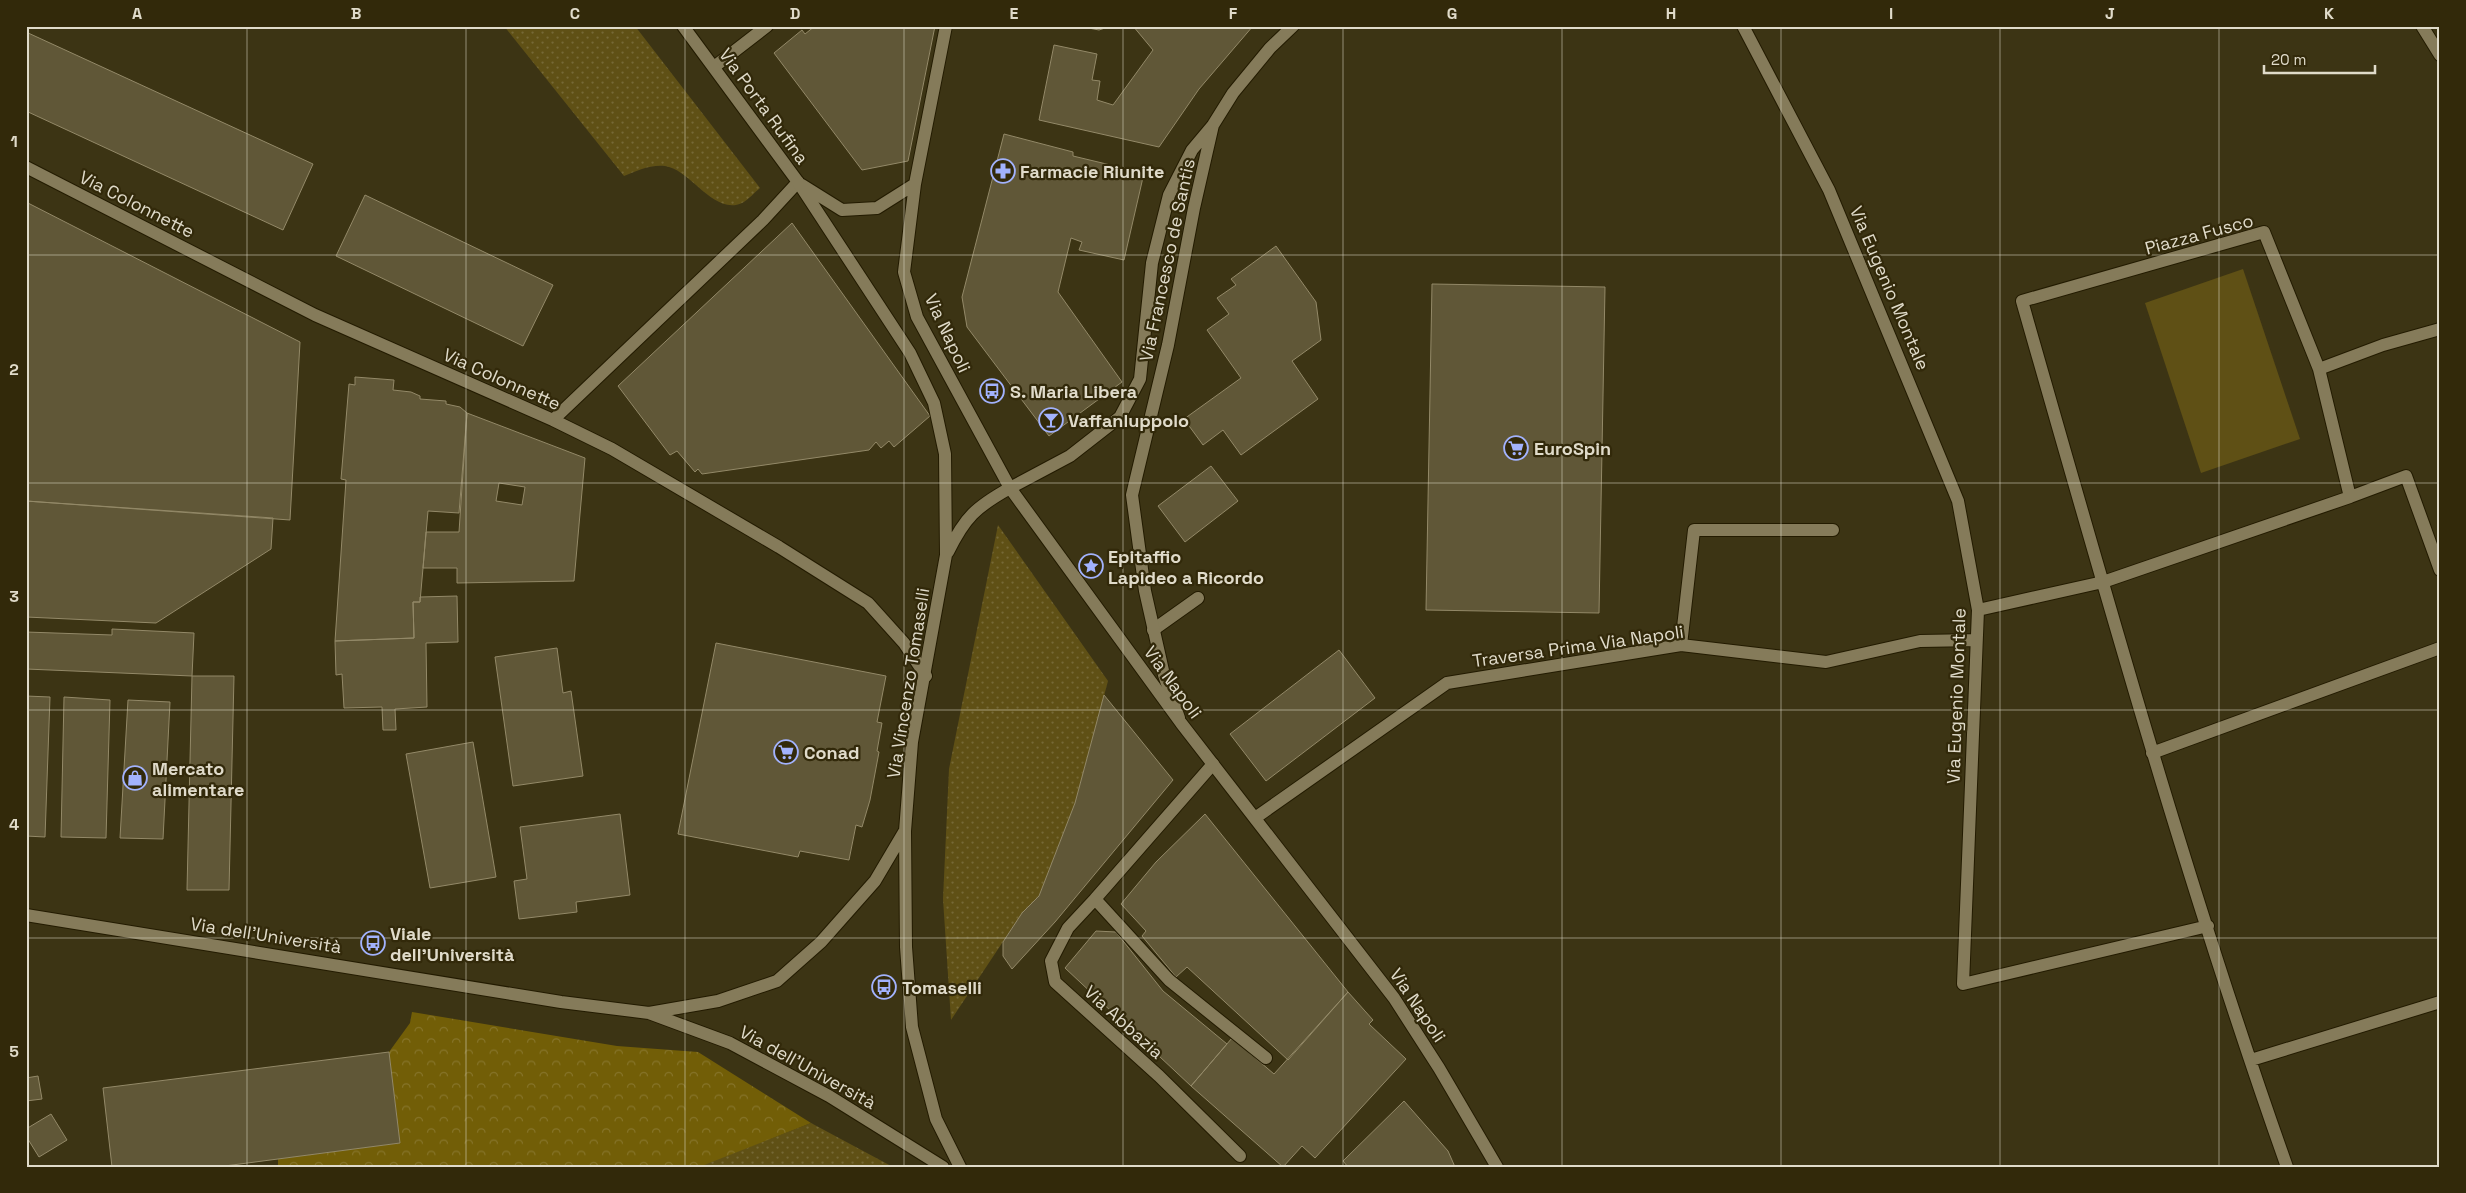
<svg xmlns="http://www.w3.org/2000/svg" width="2466" height="1193" font-family="'Space Grotesk',sans-serif">
<style>
.grass{fill:url(#grass-dots)}
.forest{fill:url(#forest-crowns)}
.pitch{fill:#5f5015}
.building{fill:#605737;stroke:#938968;fill-rule:evenodd}
.lines{fill:none;stroke-linecap:round;stroke-linejoin:round}
.service-casing{stroke:#231b00;stroke-width:14}
.minor-casing{stroke:#231b00;stroke-width:14}
.tertiary-casing{stroke:#231b00;stroke-width:14}
.service{stroke:#857b5a;stroke-width:12}
.minor{stroke:#857b5a;stroke-width:12}
.tertiary{stroke:#857b5a;stroke-width:12}
.grid{fill:none;stroke:#e0dbca;stroke-width:1;stroke-opacity:0.55}
.labels{text-anchor:middle;dominant-baseline:central;stroke-width:4.5;stroke-linejoin:round;paint-order:stroke}
.street-label{font-size:18px;fill:#e0dbca;stroke:#32290a}
.poi-label{font-size:18px;font-weight:bold;fill:#e0dbca;stroke:#32290a;text-anchor:start}
.neatline{fill:none;stroke:#e0dbca;stroke-width:2}
.grid-label{font-size:16px;text-anchor:middle;font-weight:bold;fill:#e0dbca}
</style>
<defs>
<pattern id="grass-dots" width="8" height="8" patternUnits="userSpaceOnUse" patternTransform="scale(1.25)"><rect width="8" height="8" fill="#5f5015"/><path d="M2 2h.1M6 6h.1" fill="none" stroke="#766936" stroke-width="1.8" stroke-linecap="round"/></pattern>
<pattern id="forest-crowns" width="20" height="18" patternUnits="userSpaceOnUse" patternTransform="scale(1.25)"><rect width="20" height="18" fill="#725e07"/><path d="M2 6a3 3 0 1 1 6 0M12 15a3 3 0 1 1 6 0" fill="none" stroke="#86742a"/></pattern>
</defs>
<rect width="100%" height="100%" fill="#3c3414"/>
<!-- grass -->
<path class="grass" d="M504 26H635L760 188C755 192 748 200 742 203 714 216 690 169 665 166 652 164 635 171 624 176Z
M998 525 1108 681 1075 803 1039 896 1022 913 951 1020 943 899 949 769Z
M811 1123 893 1167H699L702 1165Z"/>
<!-- forest -->
<path class="forest" d="M412 1012 617 1046 698 1052 811 1123 699 1167H278V1159L400 1143 389 1052 410 1023Z"/>
<!-- pitch -->
<path class="pitch" d="M2243 269 2300 439 2201 473 2145 303Z"/>
<!-- building -->
<path class="building" d="M815 26H935L908 161 862 170 774 53 802 30 805 34Z
M1078 26H1111L1099 30Z
M1133 26H1253L1199 89 1159 147 1039 120 1054 45 1097 54 1092 80 1100 81 1097 100 1113 105 1153 50Z
M26 32 313 164 283 230 26 111Z
M1004 134 1073 152V156L1144 173 1124 260 1079 250 1082 242 1071 238 1058 292 1122 382 1049 436 967 327 962 297Z
M365 195 553 285 523 346 336 256Z
M26 202 300 342 290 520 26 501Z
M792 223 930 416 894 447 889 441 881 448 876 442 869 450 702 474 698 469 695 472 677 451 670 455 618 386Z
M1276 246 1316 302 1321 340 1292 361 1318 399 1241 455 1223 430 1203 445 1184 419 1241 378 1207 330 1229 314 1217 298 1236 285 1231 279Z
M1432 284 1605 287 1599 613 1426 610Z
M355 377 394 380 393 390 411 392 420 396V399L446 401V404L460 407 467 413 459 513 428 511 420 602H413L414 638 335 641 346 480 341 479 349 384 355 385Z
M467 413 585 458 574 581 457 583V568H423L426 532H459ZM499 483 525 487 522 505 496 501Z
M1211 466 1238 501 1185 542 1158 506Z
M26 501 273 518 271 549 156 623 26 617Z
M457 596 458 642 426 643 427 707 395 709 396 730H383L382 707 344 708 342 674 336 675 335 641 414 638 413 602H420V597Z
M112 629 194 633 192 676 26 669V632L112 635Z
M716 643 886 676 877 722 882 723 877 751 879 752 870 800 862 827 856 825 849 860 800 851 798 857 678 834Z
M557 648 563 693 571 691 583 776 513 786 495 657Z
M1339 650 1375 698 1266 781 1230 734Z
M192 676H234L229 890H187Z
M1104 695 1173 780 1055 922 1012 969 1003 956V942L1022 913 1039 896 1075 803Z
M26 696 50 697 45 837 26 836Z
M64 697 110 700 106 838 61 837Z
M128 700 170 702 163 839 120 838Z
M473 742 496 877 430 888 406 754Z
M620 814 630 895 576 902 577 912 519 919 514 881 527 879 520 827Z
M1205 814 1348 992 1288 1060 1187 967 1176 977 1142 936 1146 931 1121 904 1156 862Z
M1096 931 1116 932 1163 991 1227 1044 1191 1086 1065 968Z
M1348 992 1373 1020 1369 1024 1406 1059 1315 1158 1302 1146 1283 1167 1191 1086 1232 1038 1274 1074Z
M389 1052 400 1143 217 1167H112L103 1088Z
M38 1076 42 1099 26 1101V1078Z
M1404 1101 1448 1151 1455 1167H1348L1343 1161Z
M51 1114 67 1140 39 1157 26 1136V1129Z"/>
<g class="lines">
<!-- service casing -->
<g class="service-casing">
<path id="service" d="M1153 630 1198 598
M1213 764 1095 899 1169 980 1266 1058
M1095 899 1068 928 1051 961 1055 982 1159 1076 1240 1156"/>
</g>
<!-- minor casing -->
<g class="minor-casing">
<path id="minor" d="M1743 26 1829 190 1958 501 1978 610 1963 984 2208 926
M2422 26 2440 55
M714 67 767 26
M26 167 315 315 553 420 612 449 779 547 868 603 904 643 926 676
M2319 369 2383 345 2440 329
M553 420 763 220 798 182
M1010 488 1070 456 1120 417 1140 379 1152 263 1169 195 1192 150 1213 125 1233 93 1270 48 1293 26
M2350 497 2406 476 2440 570
M1978 610 2103 582 2350 497 2319 369 2264 232 2022 301C2105 591 2186 882 2287 1167
M1681 645 1694 530H1833
M1179 718 1164 675 1145 591 1132 495 1168 345 1194 208 1213 125
M2152 753 2440 648
M1255 818 1447 683 1681 645 1826 662 1920 641 1976 640
M2251 1060 2440 1002"/>
</g>
<!-- tertiary casing -->
<g class="tertiary-casing">
<path id="tertiary" d="M683 26 798 182 910 353 934 403 945 454 946 555 912 742 905 831 906 947 912 1027 936 1119 960 1167
M946 26 915 184 904 272 917 317 1010 488 1181 723 1394 998 1439 1068 1497 1167
M802 185 842 210 877 208 915 184
M948 552C965 517 976 507 1010 488
M26 915 561 1002 649 1013 730 1043 829 1096 943 1167
M649 1013 718 1001 777 981 821 942 875 881 904 832"/>
</g>
<!-- service -->
<use href="#service" class="service"/>
<!-- minor -->
<use href="#minor" class="minor"/>
<!-- tertiary -->
<use href="#tertiary" class="tertiary"/>
</g>
<!-- grid -->
<path class="grid" d="M247 26V1167M466 26V1167M685 26V1167M904 26V1167M1123 26V1167M1343 26V1167M1562 26V1167M1781 26V1167M2000 26V1167M2219 26V1167M26 255H2440M26 483H2440M26 710H2440M26 938H2440"/>
<!-- icons -->
<defs>
<g id="pharmacy-ring" transform="scale(1.25)"><circle r="9.5" fill="#32290a" stroke="#a2b2fd" stroke-width="1.5"/><path d="M-2-6h4v4h4v4h-4v4h-4v-4h-4v-4h4Z" fill="#a2b2fd"/></g>
<g id="bus-ring" transform="scale(1.25)"><circle r="9.5" fill="#32290a" stroke="#a2b2fd" stroke-width="1.5"/><path d="M-5-6H5V4H4V6H2V4H-2V6H-4V4H-5ZM-3.5-4V0h7V-4ZM-3.5 1.2v1.5H-2V1.2ZM2 1.2v1.5H3.5V1.2Z" fill="#a2b2fd"/></g>
<g id="bar-ring" transform="scale(1.25)"><circle r="9.5" fill="#32290a" stroke="#a2b2fd" stroke-width="1.5"/><path d="M-6-5H6L.8 .8V4.5H3.5V6h-7V4.5H-.8V.8Z" fill="#a2b2fd"/></g>
<g id="supermarket-ring" transform="scale(1.25)"><circle r="9.5" fill="#32290a" stroke="#a2b2fd" stroke-width="1.5"/><path d="M-6-5.5h2.5l.6 2H6L4.5 2H-2.5L-4.4-4H-6ZM-1.5 3.2a1.3 1.3 0 1 0 .1 0ZM3 3.2a1.3 1.3 0 1 0 .1 0Z" fill="#a2b2fd"/></g>
<g id="sight-ring" transform="scale(1.25)"><circle r="9.5" fill="#32290a" stroke="#a2b2fd" stroke-width="1.5"/><path d="M0-6L1.8-2.2L6-1.7L2.9 1.2L3.7 5.4L0 3.3L-3.7 5.4L-2.9 1.2L-6-1.7L-1.8-2.2Z" fill="#a2b2fd"/></g>
<g id="shop-ring" transform="scale(1.25)"><circle r="9.5" fill="#32290a" stroke="#a2b2fd" stroke-width="1.5"/><path d="M-5-2.5h2.3a2.7 3.5 0 0 1 5.4 0H5L5.5 6h-11ZM-1.5-2.5h3a1.5 2.3 0 0 0-3 0Z" fill="#a2b2fd"/></g>
</defs>
<g fill-rule="evenodd">
<use href="#pharmacy-ring" x="1003" y="171"/>
<use href="#bus-ring" x="992" y="391"/>
<use href="#bar-ring" x="1051" y="420"/>
<use href="#supermarket-ring" x="1516" y="448"/>
<use href="#sight-ring" x="1091" y="566"/>
<use href="#supermarket-ring" x="786" y="752"/>
<use href="#shop-ring" x="135" y="778"/>
<use href="#bus-ring" x="373" y="943"/>
<use href="#bus-ring" x="884" y="987"/>
</g>
<g class="labels">
<!-- street labels -->
<g class="street-label">
<text transform="translate(764 106) rotate(54)">Via Porta Rufina</text>
<text transform="translate(137 204) rotate(27)">Via Colonnette</text>
<text transform="translate(2199 234) rotate(-15)">Piazza Fusco</text>
<text transform="translate(1167 260) rotate(-78)">Via Francesco de Santis</text>
<text transform="translate(1890 288) rotate(67)">Via Eugenio Montale</text>
<text transform="translate(948 333) rotate(65)">Via Napoli</text>
<text transform="translate(502 379) rotate(24)">Via Colonnette</text>
<text transform="translate(1578 646) rotate(-8)">Traversa Prima Via Napoli</text>
<text transform="translate(1173 682) rotate(54)">Via Napoli</text>
<text transform="translate(908 683) rotate(-81)">Via Vincenzo Tomaselli</text>
<text transform="translate(1956 696) rotate(-88)">Via Eugenio Montale</text>
<text transform="translate(266 935) rotate(9)">Via dell'Università</text>
<text transform="translate(1418 1005) rotate(56)">Via Napoli</text>
<text transform="translate(1124 1022) rotate(42)">Via Abbazia</text>
<text transform="translate(808 1067) rotate(29)">Via dell'Università</text>
</g>
<!-- poi labels -->
<g class="poi-label">
<text x="1020" y="171">Farmacie Riunite</text>
<text x="1010" y="391">S. Maria Libera</text>
<text x="1068" y="420">Vaffanluppolo</text>
<text x="1534" y="448">EuroSpin</text>
<text x="1108" y="556">Epitaffio<tspan x="1108" dy="21">Lapideo a Ricordo</tspan></text>
<text x="804" y="752">Conad</text>
<text x="152" y="768">Mercato<tspan x="152" dy="21">alimentare</tspan></text>
<text x="390" y="933">Viale<tspan x="390" dy="21">dell'Università</tspan></text>
<text x="902" y="987">Tomaselli</text>
</g>
</g>
<!-- border -->
<rect width="2466" height="1193" fill="none" stroke="#32290a" stroke-width="55"/>
<!-- scale -->
<path d="M2264 65v8h111v-8" fill="none" stroke="#e0dbca" stroke-width="2.5"/>
<text x="2271" y="65" font-size="15" fill="#e0dbca" stroke="#32290a" stroke-width="4" paint-order="stroke">20 m</text>
<rect x="28" y="28" width="2410" height="1138" class="neatline"/>
<g class="grid-label">
<text x="137" y="19">A</text>
<text x="356" y="19">B</text>
<text x="575" y="19">C</text>
<text x="795" y="19">D</text>
<text x="1014" y="19">E</text>
<text x="1233" y="19">F</text>
<text x="1452" y="19">G</text>
<text x="1671" y="19">H</text>
<text x="1891" y="19">I</text>
<text x="2110" y="19">J</text>
<text x="2329" y="19">K</text>
<text x="14" y="147">1</text>
<text x="14" y="375">2</text>
<text x="14" y="602">3</text>
<text x="14" y="830">4</text>
<text x="14" y="1057">5</text>
</g>
</svg>
